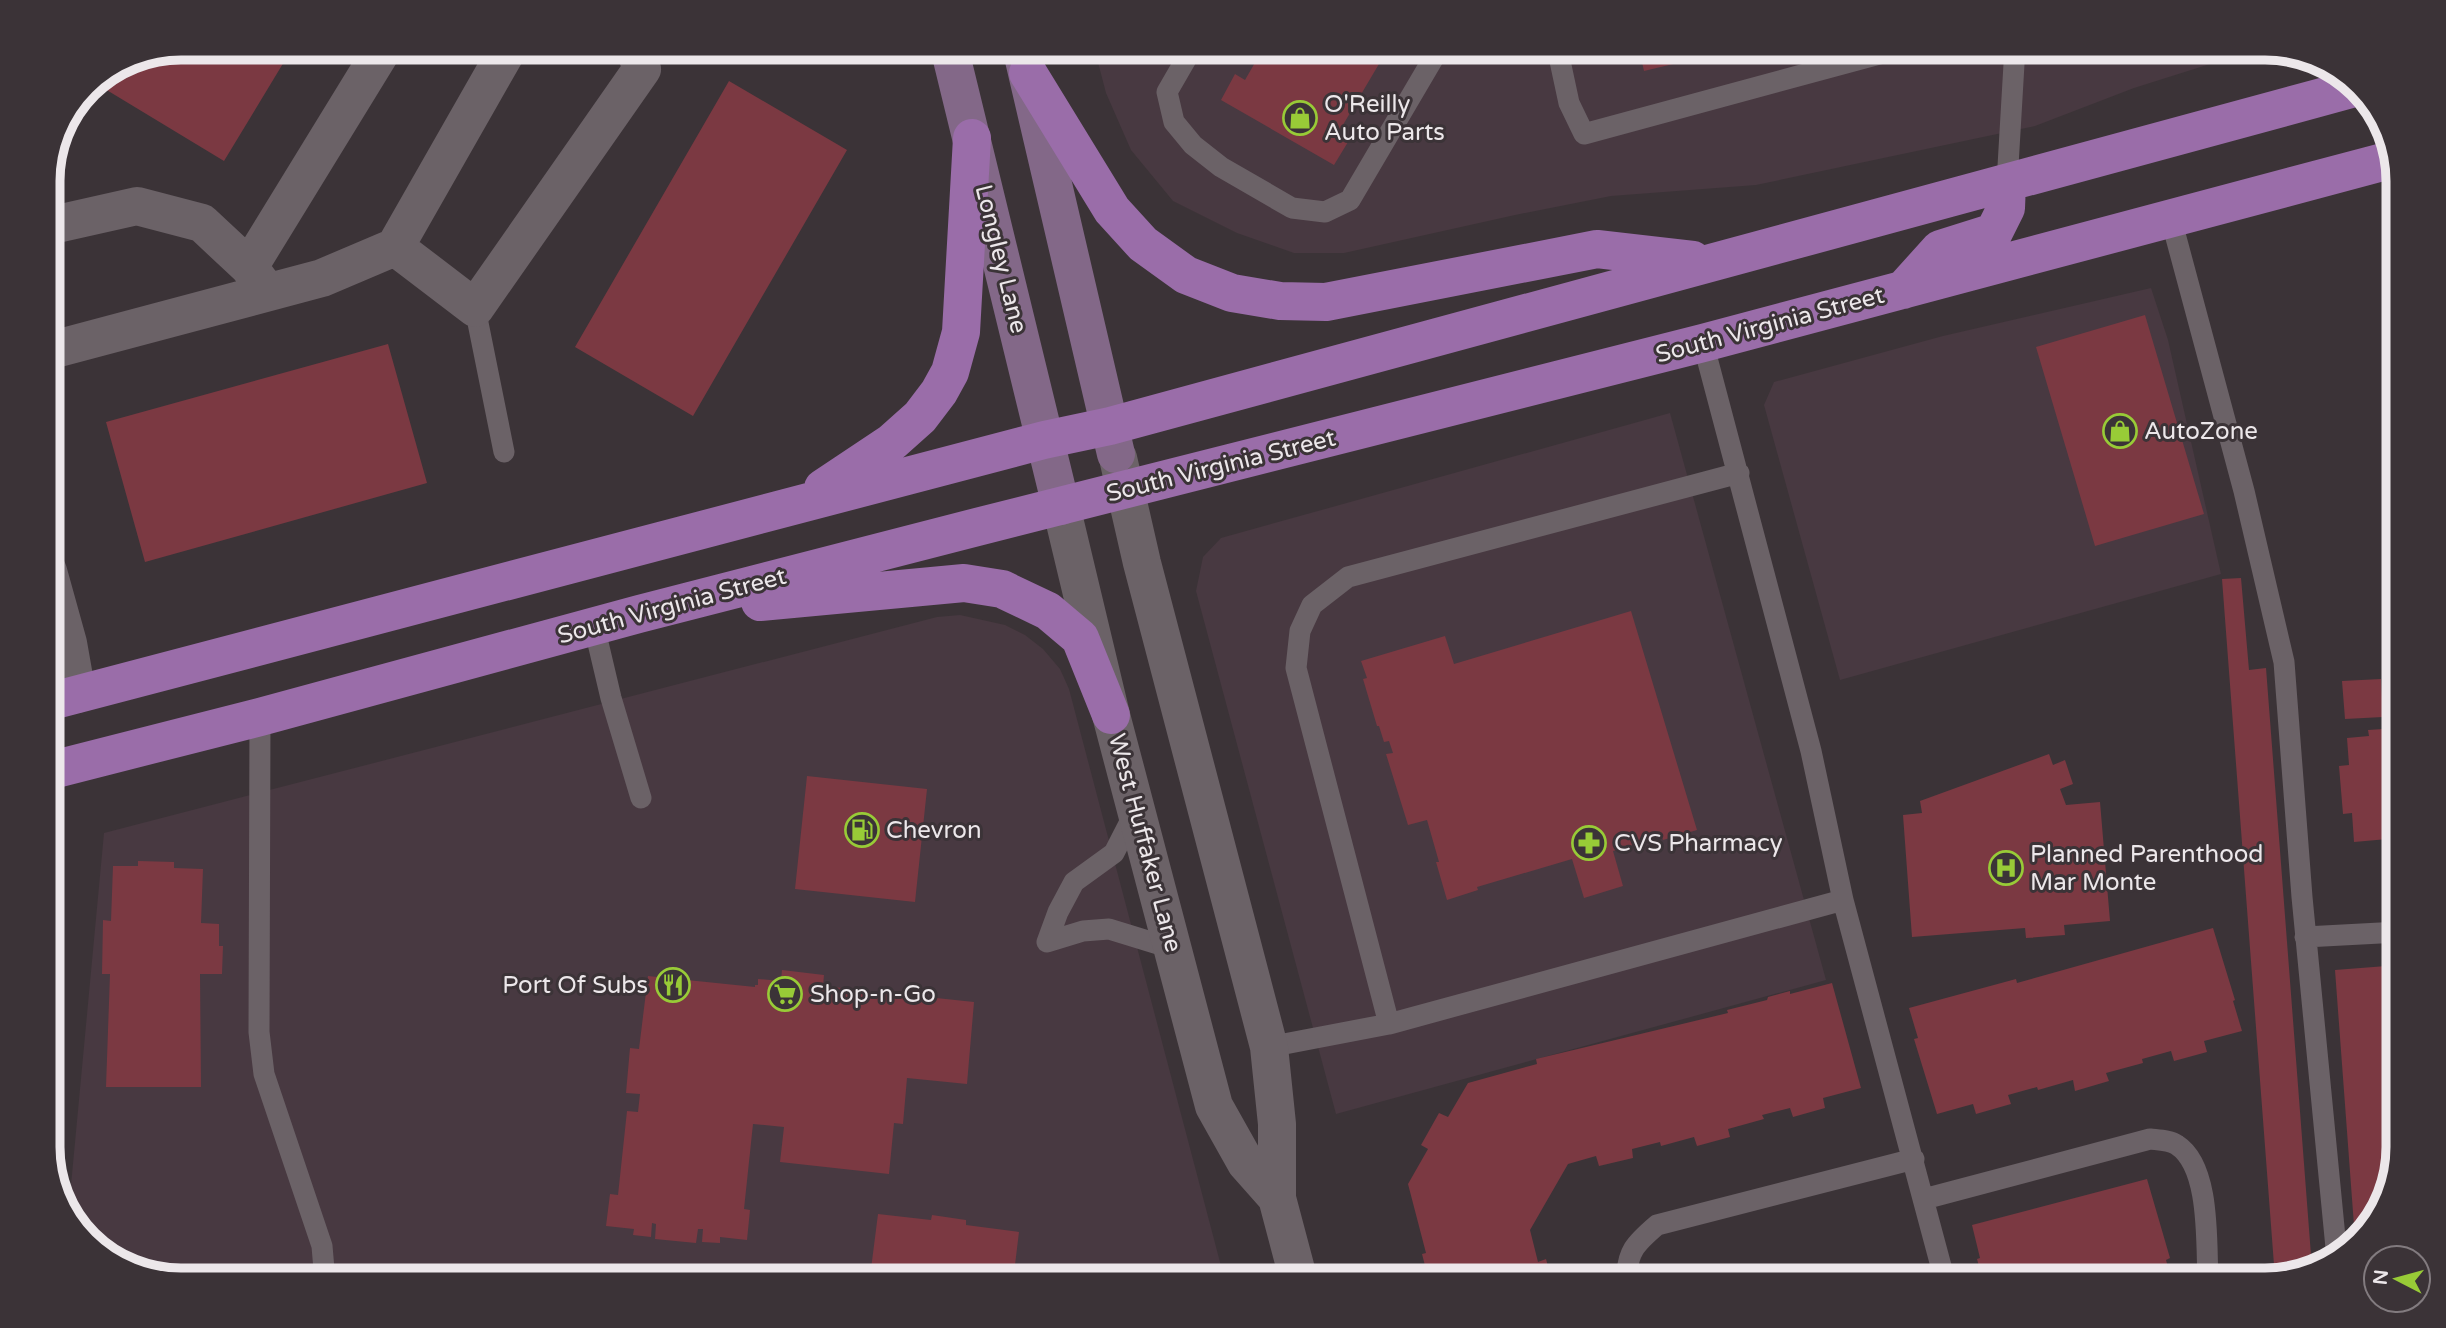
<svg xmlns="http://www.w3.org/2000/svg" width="2446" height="1328" font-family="'Varela Round',sans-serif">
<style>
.built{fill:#483941}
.building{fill:#7b3942}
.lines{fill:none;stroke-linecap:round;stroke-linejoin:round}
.service{stroke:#6b6267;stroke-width:21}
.minor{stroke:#6b6267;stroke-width:38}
.tertiary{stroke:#6b6267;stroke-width:38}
.secondary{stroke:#836888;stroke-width:38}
.primary{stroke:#9a6da9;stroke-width:38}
.labels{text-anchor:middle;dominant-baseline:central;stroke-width:6;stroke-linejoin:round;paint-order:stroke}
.poi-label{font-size:24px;fill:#ece7ea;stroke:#3b3337;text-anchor:start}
.street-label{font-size:24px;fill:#ece7ea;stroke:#3b3337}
.rim{fill:none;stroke:#ece7ea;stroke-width:9}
</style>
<rect width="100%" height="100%" fill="#3b3337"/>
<!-- built -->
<path class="built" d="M1094 47H2264L2134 88 2035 126 1756 185 1611 196 1515 215 1344 253H1294L1237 233 1173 201 1131 150 1106 93Z
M2151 288 2168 340 2221 574 1840 680 1764 405 1774 382 1943 336Z
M1670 413 1826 980 1336 1114 1196 591 1203 557 1221 538Z
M960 615 1005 625 1025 635 1043 649 1060 669 1069 689 1225 1281H180L121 1267 70 1222 68 1217 104 833 937 617Z"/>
<!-- building -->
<path class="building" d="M180 47H293L224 161 105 89 120 64 130 57Z
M1264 47H1389L1337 135 1348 142 1334 165 1221 100 1235 74 1245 80Z
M1614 47H1740V48L1644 71 1641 58 1618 64Z
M729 81 847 150 693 416 575 347Z
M2145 315 2204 514 2095 546 2036 347Z
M388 344 427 483 145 562 106 422Z
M2241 578 2249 670 2266 668 2312 1268 2275 1278 2222 579Z
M1631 611 1697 830 1663 840 1662 836 1613 851 1623 886 1584 898 1572 859 1477 887 1478 890 1447 900 1436 862H1439L1427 820 1408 825 1386 754 1393 753 1389 741 1384 742 1379 726H1377L1363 679 1367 678 1361 661 1445 636 1454 664Z
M2381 679 2383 717 2345 719 2342 681Z
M2383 729 2384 735 2399 734V838L2354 842 2352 813 2343 814 2339 766 2349 765 2347 738 2369 736 2368 730Z
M2049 754 2053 765 2065 760 2073 784 2060 789 2066 805 2100 802 2110 921 2064 925 2065 935 2026 938 2025 928 1912 937 1903 815 1922 813 1920 801Z
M807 776 927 789 915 902 795 889Z
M138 861 174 862V868L203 869 201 923 219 924V946H223L222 974H200L201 1087H106L110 974H102L103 920 111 921 113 866H138Z
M2213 928 2235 1000 2233 1001 2242 1031 2204 1041 2207 1052 2174 1061 2171 1051 2142 1059 2143 1063 2106 1073 2109 1081 2075 1091 2073 1080 2038 1090 2037 1087 2008 1095 2011 1104 1976 1114 1973 1104 1937 1114 1914 1039 1918 1038 1909 1008 2016 979 2017 983Z
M2399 965V1148L2385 1207 2355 1239 2335 970Z
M782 970 824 975 823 986 974 1002 967 1084 907 1078 903 1124 894 1123 889 1174 780 1162 784 1127 753 1124 744 1209 750 1210 747 1240 720 1237V1243L702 1242 703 1229H698L696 1243 655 1239 656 1224 652 1223 651 1237 633 1235 634 1229 606 1226 610 1194 618 1195 627 1111 638 1112 640 1094 626 1093 630 1048 639 1049 648 976 755 987V985H758V979L781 981Z
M1832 983 1861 1088 1823 1098 1825 1108 1793 1117 1790 1108 1762 1115 1764 1119 1728 1129 1730 1137 1697 1146 1694 1137 1661 1146 1660 1142 1632 1149 1633 1158 1599 1166 1596 1156 1568 1164 1530 1230 1538 1262 1546 1259 1552 1281H1429L1422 1254 1426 1253 1408 1184 1428 1149 1421 1145 1439 1113 1448 1117 1468 1083 1537 1064 1536 1059 1728 1013 1727 1010 1767 1000 1768 997 1790 991V994Z
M2147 1179 2170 1258 2166 1260 2172 1281H1983L1977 1259 1980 1258 1972 1225Z
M878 1214 931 1220 932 1215 966 1220V1225L1019 1232 1013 1281H924L925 1275 871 1269Z"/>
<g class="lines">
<!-- service -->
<path class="service" d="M1193 47 1167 92 1174 122 1193 145 1221 167 1292 208 1325 212 1350 200 1440 47
M1557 47 1569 103 1584 134 1905 47
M2007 183 2015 47
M2171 219 2244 491 2284 662 2302 897 2337 1258
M475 308 504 452
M1703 343 1811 751 1843 900 1945 1281
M594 626 611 698 641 798
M260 717 259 1032 264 1074 322 1246 325 1281
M2305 937 2399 932
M1047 942 1058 912 1074 882 1114 853 1135 812
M1047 942 1083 931 1109 929 1174 949
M1389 1024 1296 668 1300 631 1312 605 1348 577 1739 473
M1269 1047 1389 1024 1843 900
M1924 1199 2150 1139C2158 1140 2170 1140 2177 1145 2211 1167 2206 1244 2208 1281
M1627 1281C1626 1252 1636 1243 1657 1225L1914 1159"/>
<!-- minor -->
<path class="minor" d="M48 226 137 206 202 223 249 267 263 286
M395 247 475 308 642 69 634 47
M249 267 384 47
M48 351 322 278 395 247 509 47
M48 571 68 643 77 694"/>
<!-- tertiary -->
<path class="tertiary" d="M1118 458 1142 563 1269 1047 1277 1124V1198L1299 1281
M1061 506 1111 715 1214 1106 1246 1163 1277 1198"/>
<!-- secondary -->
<path class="secondary" d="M949 47 1061 506
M1021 47 1116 454"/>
<!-- primary -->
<path class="primary" d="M1028 73 1112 210 1143 244 1186 275 1232 293 1280 301 1326 302 1597 249 1693 260
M1903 290 1940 249 1994 232 2006 208 2007 183
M823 488 892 442 920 417 939 392 950 372 961 332 972 138
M760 602 964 583 1002 589 1048 611 1080 638 1111 715
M48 702 1044 440 1110 426 2355 88
M48 771 260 717 639 614 977 527 1703 343 2394 159"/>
</g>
<!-- icons -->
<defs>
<g id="shop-ring" transform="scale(1.75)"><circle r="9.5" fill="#3b3337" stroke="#98cb37" stroke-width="1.5"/><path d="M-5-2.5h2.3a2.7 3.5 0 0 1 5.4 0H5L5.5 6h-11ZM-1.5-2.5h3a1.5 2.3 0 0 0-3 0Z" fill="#98cb37"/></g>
<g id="fuel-ring" transform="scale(1.75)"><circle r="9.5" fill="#3b3337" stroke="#98cb37" stroke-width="1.5"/><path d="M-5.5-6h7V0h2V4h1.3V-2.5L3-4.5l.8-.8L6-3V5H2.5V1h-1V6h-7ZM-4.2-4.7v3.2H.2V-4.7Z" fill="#98cb37"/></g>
<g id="pharmacy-ring" transform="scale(1.75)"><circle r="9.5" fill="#3b3337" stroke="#98cb37" stroke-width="1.5"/><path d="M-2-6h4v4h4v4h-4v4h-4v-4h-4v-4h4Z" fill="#98cb37"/></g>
<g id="hospital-ring" transform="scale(1.75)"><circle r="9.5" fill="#3b3337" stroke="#98cb37" stroke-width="1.5"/><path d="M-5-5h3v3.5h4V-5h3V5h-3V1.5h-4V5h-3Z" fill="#98cb37"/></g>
<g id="restaurant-ring" transform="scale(1.75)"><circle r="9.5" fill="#3b3337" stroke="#98cb37" stroke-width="1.5"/><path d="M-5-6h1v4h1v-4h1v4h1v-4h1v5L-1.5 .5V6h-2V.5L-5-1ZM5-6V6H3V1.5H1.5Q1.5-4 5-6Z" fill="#98cb37"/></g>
<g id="supermarket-ring" transform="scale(1.75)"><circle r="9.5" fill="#3b3337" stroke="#98cb37" stroke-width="1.5"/><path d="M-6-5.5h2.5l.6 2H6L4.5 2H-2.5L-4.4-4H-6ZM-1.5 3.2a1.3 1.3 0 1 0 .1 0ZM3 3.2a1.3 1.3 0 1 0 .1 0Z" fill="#98cb37"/></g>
</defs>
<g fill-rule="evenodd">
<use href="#shop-ring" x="1300" y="118"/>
<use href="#shop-ring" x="2120" y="431"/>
<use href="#fuel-ring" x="862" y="830"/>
<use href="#pharmacy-ring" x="1589" y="843"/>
<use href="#hospital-ring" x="2006" y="868"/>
<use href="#restaurant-ring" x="673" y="985"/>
<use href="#supermarket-ring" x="785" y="994"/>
</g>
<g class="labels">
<!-- poi labels -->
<g class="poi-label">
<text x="1324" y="104">O'Reilly<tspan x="1324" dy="28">Auto Parts</tspan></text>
<text x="2144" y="431">AutoZone</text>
<text x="886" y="830">Chevron</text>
<text x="1614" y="843">CVS Pharmacy</text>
<text x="2030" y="854">Planned Parenthood<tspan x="2030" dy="28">Mar Monte</tspan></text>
<text x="648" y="985" text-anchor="end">Port Of Subs</text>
<text x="810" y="994">Shop-n-Go</text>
</g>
<!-- street labels -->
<g class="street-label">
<text transform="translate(1001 259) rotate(76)">Longley Lane</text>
<text transform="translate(1770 325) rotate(-15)">South Virginia Street</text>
<text transform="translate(1221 466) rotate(-14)">South Virginia Street</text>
<text transform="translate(672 606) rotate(-15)">South Virginia Street</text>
<text transform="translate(1145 843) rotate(75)">West Huffaker Lane</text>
</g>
</g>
<!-- crop -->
<path d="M0 0H2446V1328H0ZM181 60H2265A121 121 0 0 1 2386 181V1147A121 121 0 0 1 2265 1268H181A121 121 0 0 1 60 1147V181A121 121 0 0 1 181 60Z" fill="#3b3337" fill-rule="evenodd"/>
<path class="rim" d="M181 60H2265A121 121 0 0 1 2386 181V1147A121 121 0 0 1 2265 1268H181A121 121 0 0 1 60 1147V181A121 121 0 0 1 181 60Z"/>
<!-- north arrow -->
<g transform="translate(2397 1279) rotate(276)"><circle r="33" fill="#3b3337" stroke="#827b7f" stroke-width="2"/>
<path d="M0-5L12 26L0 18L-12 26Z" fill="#98cb37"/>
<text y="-10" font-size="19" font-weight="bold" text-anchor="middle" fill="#ece7ea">N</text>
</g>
</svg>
